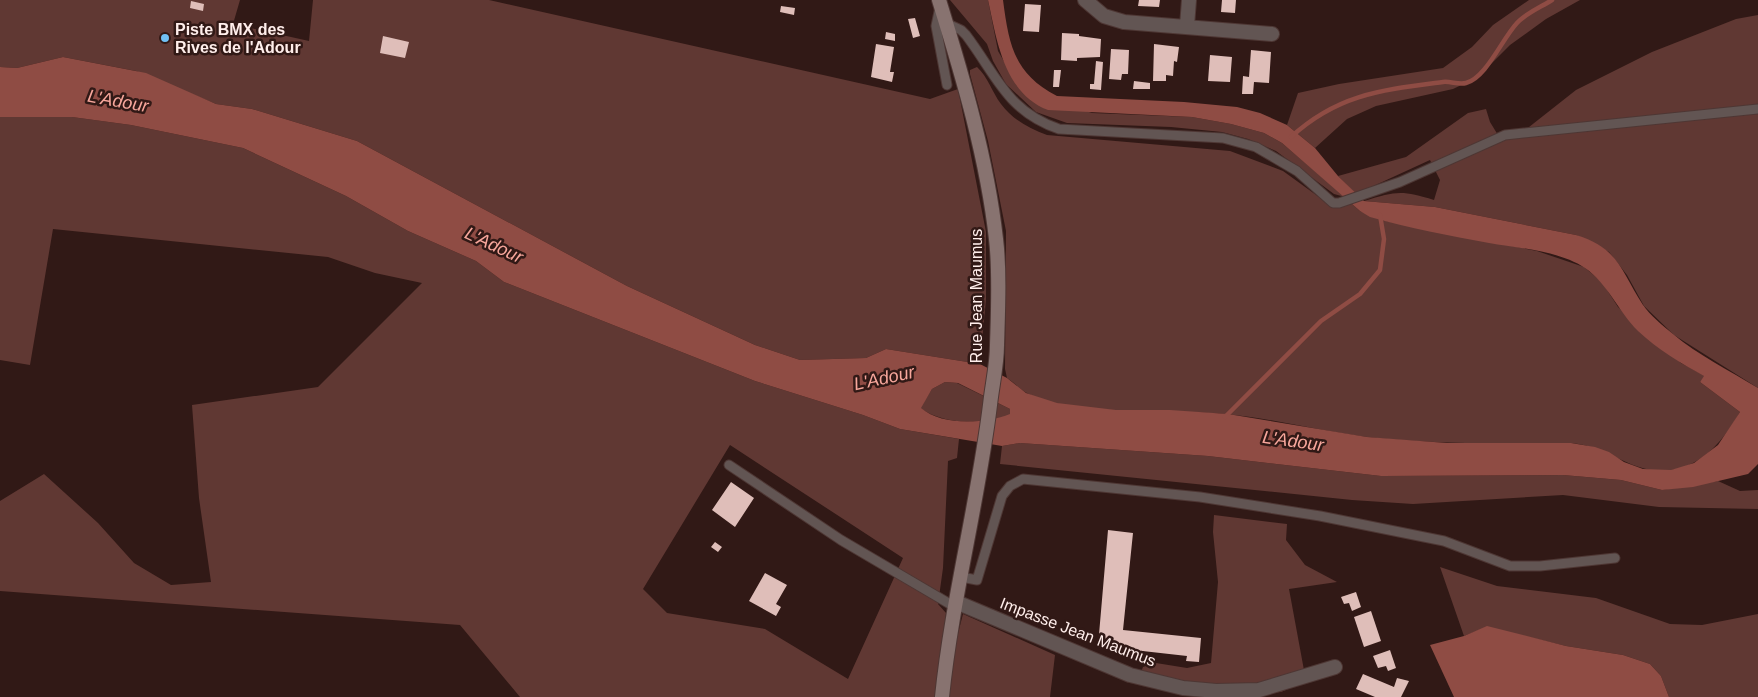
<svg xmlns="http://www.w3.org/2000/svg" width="1758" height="697" font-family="Helvetica,sans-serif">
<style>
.green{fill:#603833;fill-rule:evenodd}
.water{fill:#8f4c44;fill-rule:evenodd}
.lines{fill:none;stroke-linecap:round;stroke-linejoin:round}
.stream{stroke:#8f4c44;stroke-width:4.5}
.building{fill:#dfbeb9}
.service-casing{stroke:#4e3734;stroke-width:11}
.minor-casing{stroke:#4e3734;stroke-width:16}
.secondary-casing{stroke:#4e3734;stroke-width:16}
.service{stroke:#625553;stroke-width:9}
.minor{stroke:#625553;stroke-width:14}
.secondary{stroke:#887370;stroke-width:14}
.poi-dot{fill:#71c1f5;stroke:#311916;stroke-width:2}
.labels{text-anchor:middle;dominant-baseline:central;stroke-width:5;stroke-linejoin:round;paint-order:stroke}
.poi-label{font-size:16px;font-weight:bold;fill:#ffeeeb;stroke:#311916;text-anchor:start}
.street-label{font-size:16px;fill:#ffeeeb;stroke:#311916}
.water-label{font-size:18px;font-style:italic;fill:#f8a79c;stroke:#311916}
</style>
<rect width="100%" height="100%" fill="#311916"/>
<!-- green -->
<path class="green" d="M0 0H240L233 24 309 41 313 0H489L930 99 958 89 986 232V299L980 364 886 349 866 358 800 360 755 345 627 286 357 141 252 109 216 104 136 71 63 57 17 68 0 67Z
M950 0H988L998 51 1020 89 1092 113 1192 117 1231 124 1264 133 1282 143 1345 197 1334 194 1276 151 1248 139 1222 132 1171 127 1067 123 1036 112 1006 84 993 61 987 44Z
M1529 0H1580L1546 19 1510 45 1478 77 1453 89 1376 106 1347 119 1315 148 1287 125 1298 93 1339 84 1443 68 1472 47 1493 25Z
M1758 15V388L1674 335 1644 306 1627 275 1609 252 1576 235 1435 207 1364 201C1396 191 1402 190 1434 200L1440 180 1430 160 1356 194 1338 176 1406 157 1468 113 1486 109 1490 122 1501 140 1524 131 1576 90 1652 52 1736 19Z
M977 67C988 77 992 92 1001 104 1013 120 1029 128 1047 135L1230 151 1283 171 1330 205 1337 207 1352 204 1360 211 1381 220 1537 251 1584 267 1602 282 1618 307 1681 363 1705 376 1700 382 1740 412C1725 438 1704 465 1672 470 1632 477 1606 442 1565 443 1499 444 1433 444 1367 437 1319 431 1272 418 1225 414 1173 409 1068 417 1025 392 1019 388 1013 382 1007 378L1005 369 1006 231 988 141 970 74V70Z
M0 117H72L131 125 243 148 346 196 408 231 476 261 504 282 755 381 863 415 900 429 959 439 957 458 948 461 943 568 938 604 946 613 938 697H520L460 625 0 591V501L44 474 98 523 134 563 171 585 211 582 199 498 192 405 318 387 422 283 375 273 328 257 53 229 30 365 0 360ZM730 445 903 558 848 679 765 629 667 613 643 589Z
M945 382 957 383 1010 409V415C983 425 944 425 920 408L932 389Z
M1020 443 1208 456 1381 476 1563 475 1621 480 1662 490 1718 481 1740 491 1758 490V509L1659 507 1563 495 1413 504 1352 500 1000 464 1002 446Z
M1214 515 1287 524 1286 540 1305 565 1337 582 1289 589 1306 681 1281 692 1214 697 1137 682 1143 667 1156 663 1187 668 1211 663 1218 582 1213 532Z
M1440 567 1497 586 1596 598 1670 624 1702 625 1758 614V697H1669L1661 676 1650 664 1623 655 1566 646 1487 627 1464 636Z
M963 614 1055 655 1050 697H949L953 653Z"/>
<!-- water -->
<path class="water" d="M988 0H1003C1009 45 1014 74 1057 96L1184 102 1237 107 1260 113 1287 125 1315 148 1338 176 1364 201 1435 207 1576 235C1619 248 1621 271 1643 305 1650 315 1663 326 1673 334 1698 355 1730 371 1758 388V464L1748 474 1693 487 1662 490 1621 480 1563 475 1381 476 1208 456 1020 443 1002 446 900 429 863 415 755 381 504 282 476 261 408 231 346 196 243 148 131 125 72 117H0V67L17 68 63 57 146 73 216 104 252 109 357 141 627 286 755 345 800 360 866 358 886 349 980 364 1007 378 1026 393 1057 403 1116 410H1170L1228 414 1367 437 1447 443H1571L1595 447 1609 452 1624 462 1643 469 1671 470 1694 463 1718 445 1740 412 1700 382 1704 376C1682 364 1657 349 1638 331 1618 311 1608 284 1585 268 1560 251 1518 248 1489 243 1450 236 1409 228 1370 217L1360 211 1282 143 1264 133 1231 124 1192 117 1048 110C1004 93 997 41 988 0ZM945 382 958 383 1010 409V414C984 424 942 426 921 408L932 389Z
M1487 626 1566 646 1623 655 1650 664 1661 676 1669 697H1454L1430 645 1464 636Z"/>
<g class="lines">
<!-- stream -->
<path class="stream" d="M1291 137C1338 94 1382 90 1443 82 1450 81 1459 85 1466 83 1486 78 1502 39 1517 23 1526 13 1541 7 1552 0
M1225 417 1321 321 1360 294 1380 270 1384 239 1380 215"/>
</g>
<!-- building -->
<path class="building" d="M1139 0H1160L1159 7 1138 6Z
M1222 0H1236L1235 13 1221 12Z
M191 1 204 4 203 11 190 8Z
M1025 4 1041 5 1039 32 1023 31Z
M781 6 795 8 794 15 780 12Z
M915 18 920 36 913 38 908 19Z
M886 32 895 34V41L885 39Z
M1062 33 1079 34V36L1101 39 1100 57 1077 58V61L1061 60Z
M383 36 409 42 405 58 380 53Z
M876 44 894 47 890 72H894L892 82 871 77Z
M1154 44 1179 47 1177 62 1174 61 1173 76 1166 75V81H1153Z
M1111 49 1129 50 1128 74H1122L1121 80 1109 79Z
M1251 50 1271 52 1269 83 1254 82 1253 94H1242L1243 76 1249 77Z
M1210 55 1232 57 1230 82 1208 81Z
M1096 61 1103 62 1101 90 1090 89V84H1094Z
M1054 70H1061L1059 87H1053Z
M1134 81 1150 83V89H1133Z
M731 482 754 498 735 527 712 510Z
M1108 530 1133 533 1123 630 1201 638 1199 662 1186 661 1187 656 1098 646Z
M715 542 722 547 718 552 711 547Z
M765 573 787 585 776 604 781 607 776 616 749 601Z
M1356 592 1361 607 1352 611 1349 603 1344 604 1341 597Z
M1371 611 1381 641 1364 647 1354 617Z
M1390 650 1396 668 1388 671 1386 666 1378 668 1373 656Z
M1363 674 1394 687 1397 678 1409 681 1401 697H1375L1356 689Z"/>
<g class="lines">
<!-- service casing -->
<g class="service-casing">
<path id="service" d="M940 7 936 26 947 85
M948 24 961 30 966 35C997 76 1007 111 1059 129L1223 138 1256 147 1297 171 1333 203H1339L1400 182 1505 135 1758 109
M729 465 841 540 955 607
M961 577 977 580 1002 496 1010 486 1023 479 1200 497 1320 516 1444 541 1510 566H1540L1615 558"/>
</g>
<!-- minor casing -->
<g class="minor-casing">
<path id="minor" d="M1085 0 1104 16 1124 22 1272 34
M1187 26 1189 0
M956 602 1130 675 1183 688 1216 691 1259 690 1335 667"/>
</g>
<!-- secondary casing -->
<g class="secondary-casing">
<path id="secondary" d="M939 0C963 78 987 158 996 239 1000 272 998 312 997 345 997 365 992 386 990 405 978 503 952 599 942 697"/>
</g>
<!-- service -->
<use href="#service" class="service"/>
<!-- minor -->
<use href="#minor" class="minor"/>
<!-- secondary -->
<use href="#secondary" class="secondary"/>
</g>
<!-- markers -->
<circle class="poi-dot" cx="165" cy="38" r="5"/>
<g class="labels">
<!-- poi labels -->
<g class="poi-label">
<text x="175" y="29">Piste BMX des<tspan x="175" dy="18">Rives de l'Adour</tspan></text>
</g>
<!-- street labels -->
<g class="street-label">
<text transform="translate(976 296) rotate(-90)">Rue Jean Maumus</text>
<text transform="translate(1078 632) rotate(21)">Impasse Jean Maumus</text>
</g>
<!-- water labels -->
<g class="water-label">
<text transform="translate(118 101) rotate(10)">L'Adour</text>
<text transform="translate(494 245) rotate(25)">L'Adour</text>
<text transform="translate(884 378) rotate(-12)">L'Adour</text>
<text transform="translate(1293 441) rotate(8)">L'Adour</text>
</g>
</g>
</svg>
